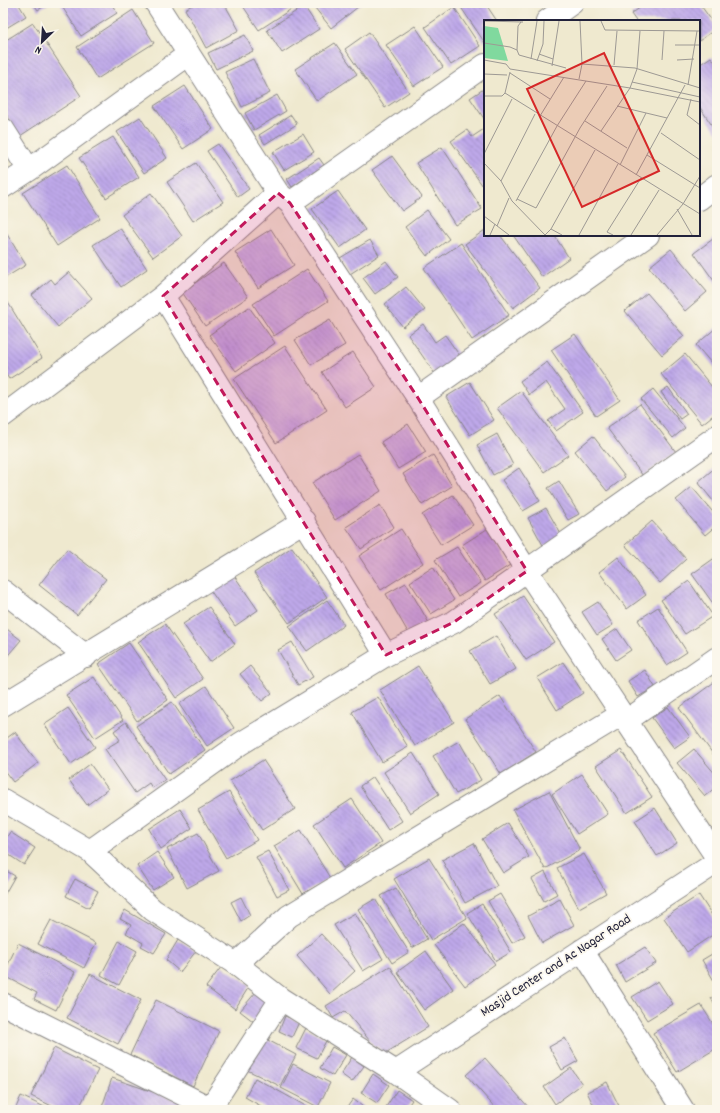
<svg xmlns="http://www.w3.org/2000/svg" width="720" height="1113" font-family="Dekko,sans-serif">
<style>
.building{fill:url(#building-back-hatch)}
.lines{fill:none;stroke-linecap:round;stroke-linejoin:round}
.minor-casing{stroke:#888685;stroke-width:24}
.minor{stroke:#fff;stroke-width:22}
.marked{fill:#c2185b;fill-opacity:0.2;stroke:#c2185b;stroke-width:3;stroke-dasharray:8 5;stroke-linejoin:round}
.labels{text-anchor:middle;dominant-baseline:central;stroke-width:3.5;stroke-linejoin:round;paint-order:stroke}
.street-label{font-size:14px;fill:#22223b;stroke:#fbf7ec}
.inset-road{fill:none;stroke:#9d9994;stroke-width:1}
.view{fill:#d62828;fill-opacity:0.15;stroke:#d62828;stroke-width:2}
.inset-edge{fill:none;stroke:#22223b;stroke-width:2}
</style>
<defs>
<pattern id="building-back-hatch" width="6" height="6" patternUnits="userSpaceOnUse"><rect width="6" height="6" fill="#bea8e9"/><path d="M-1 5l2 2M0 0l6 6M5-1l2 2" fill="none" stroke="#9a88be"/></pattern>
</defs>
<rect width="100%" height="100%" fill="#fbf7ec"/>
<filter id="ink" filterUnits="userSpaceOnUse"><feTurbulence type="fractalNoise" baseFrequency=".025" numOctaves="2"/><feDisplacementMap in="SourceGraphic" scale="8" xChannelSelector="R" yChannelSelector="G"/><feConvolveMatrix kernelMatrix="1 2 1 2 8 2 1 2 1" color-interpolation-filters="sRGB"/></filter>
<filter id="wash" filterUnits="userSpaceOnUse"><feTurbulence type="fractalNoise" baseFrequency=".012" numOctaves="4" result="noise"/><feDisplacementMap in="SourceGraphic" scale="16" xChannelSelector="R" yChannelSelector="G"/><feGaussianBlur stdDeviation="0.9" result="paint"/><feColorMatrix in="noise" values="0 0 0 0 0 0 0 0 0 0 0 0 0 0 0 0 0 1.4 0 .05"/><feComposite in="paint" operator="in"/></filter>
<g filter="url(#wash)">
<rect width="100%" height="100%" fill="#efe9cf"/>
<g id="blocks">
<!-- building -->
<path class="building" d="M3 3H18L26 16 3 30Z
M33 3H49L38 10Z
M64 3H111L117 13 81 36 61 5Z
M196 3H224L239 30 206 48 185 9Z
M241 3H298L299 4 259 30Z
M311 3H363L331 28Z
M458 3H485L497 21H485V43Z
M643 3H699L717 28 699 41V21H636L631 14 644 5Z
M304 6 319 29 282 53 267 30Z
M454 7 480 46 451 65 425 27Z
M133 10 154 43 97 79 77 47Z
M33 23 81 96 20 136 3 110V42Z
M415 26 443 67 414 86 386 45Z
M369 32 409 92 385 108 345 49Z
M245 35 253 51 216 69 208 53Z
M335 43 357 74 317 101 295 69Z
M711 57 717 65V133L699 106V65Z
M253 59 270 93 242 107 225 72Z
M185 86 213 129 183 149 154 106Z
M485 88V120L470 98Z
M277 95 286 111 254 130 245 113Z
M291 115 297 124 265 144 259 135Z
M140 117 167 158 144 173 117 132Z
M484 129 485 131V189L451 141 467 130 472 137Z
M303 134 314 152 284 170 273 152Z
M113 137 139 177 106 198 79 158Z
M218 144 249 189 238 197 207 151Z
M442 147 482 209 455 225 416 163Z
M392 156 422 197 402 211 372 170Z
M319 158 324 165 292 187 287 179Z
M196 163 223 202 193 221 167 182Z
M67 165 100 218 57 246 23 193Z
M338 191 365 230 340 248 312 209Z
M151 193 182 236 153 257 122 215Z
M427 210 449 239 427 256 405 227Z
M3 228 26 265 3 279Z
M120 228 147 269 121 287 93 245Z
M271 229 294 265 258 288 235 252Z
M485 230V235H500L540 288 513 308 465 244Z
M513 235H554L569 258 542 277Z
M717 236V285L694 253Z
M370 240 379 255 350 274 340 258Z
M461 243 509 315 472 340 424 268Z
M671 249 707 292 685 311 649 267Z
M386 261 398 277 375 294 363 278Z
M224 263 248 297 205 326 182 292Z
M307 269 328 301 274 336 253 304Z
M69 272 92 298 58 327 32 295 51 279 55 284Z
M406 287 425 310 403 327 385 304Z
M647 293 684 336 662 355 625 311Z
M7 301 42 358 9 379 3 370V303Z
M249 307 275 343 236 371 209 335Z
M330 320 345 345 311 365 295 340Z
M423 324 435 342 445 335 460 356 435 374 408 335Z
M717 327V370L696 345Z
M575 334 620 400 596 416 551 350Z
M285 346 327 410 276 443 234 379Z
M353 352 376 387 345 407 322 372Z
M685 354 717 393V412L702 424 661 374Z
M547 362 583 412 556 431 548 421 565 409 546 382 529 395 520 381Z
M470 382 494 420 470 435 446 397Z
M668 387 687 414 680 419 661 392Z
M653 389 685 428 673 438 641 399Z
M521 391 568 455 544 472 497 408Z
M640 404 676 452 643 476 607 428Z
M408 424 426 452 398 469 381 442Z
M497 434 513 465 493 475 477 445Z
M593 436 625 477 607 491 575 451Z
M358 454 381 491 335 520 312 483Z
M433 455 452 486 422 505 403 474Z
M717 466V506L698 482Z
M519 468 540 501 523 511 502 480Z
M559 481 579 514 568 520 548 488Z
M692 487 717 517V525L705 535 676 500Z
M453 495 473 525 441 545 422 515Z
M380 505 394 527 361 549 346 527Z
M546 508 562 536 544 547 528 518Z
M652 521 686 559 660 583 625 545Z
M401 529 423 563 381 590 359 556Z
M487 529 510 565 485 581 462 545Z
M292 547 327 597 289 623 254 573Z
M457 547 481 583 458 597 435 560Z
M67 549 106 579 77 615 39 585Z
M618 557 646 595 627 609 599 572Z
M716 557 717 558V609L692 574Z
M433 567 454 600 431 614 410 582Z
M233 574 258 610 235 626 210 590Z
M689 581 713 616 685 634 661 600Z
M406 583 429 623 409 634 386 594Z
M523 596 554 642 526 660 495 614Z
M327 600 344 625 307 651 289 626Z
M598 602 613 625 597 635 582 612Z
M209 607 235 644 210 662 183 624Z
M658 607 687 652 667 665 638 620Z
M165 624 203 679 176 698 138 642Z
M3 626 21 640 3 661Z
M617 629 631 650 616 660 602 639Z
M496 636 516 669 490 684 470 651Z
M292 642 313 677 298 685 278 650Z
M129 643 168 700 137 721 98 664Z
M563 662 583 693 557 710 537 678Z
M250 666 272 693 262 701 240 674Z
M418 666 454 722 415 746 380 690Z
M645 670 655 687 638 697 628 681Z
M94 677 123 720 95 738 66 695Z
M717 680V757L716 758 679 708Z
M206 686 234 728 207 746 179 704Z
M500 696 536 752 501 774 465 719Z
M378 697 408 747 382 762 352 712Z
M172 702 205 750 169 774 136 726Z
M668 707 690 737 674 748 652 718Z
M68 708 95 747 71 764 44 724Z
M126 722 165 780 152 788 149 783 135 793 105 749 120 740 114 731Z
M15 732 38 763 13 782 3 769V741Z
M459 741 481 780 456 794 433 756Z
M694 749 717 776V786L705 796 677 763Z
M621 750 652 797 627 813 596 766Z
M413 753 439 794 410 813 384 772Z
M263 760 295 809 262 830 230 781Z
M90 764 108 789 87 805 69 780Z
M582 774 608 814 577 834 552 794Z
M373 777 402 821 388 830 360 786Z
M549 791 580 850 545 869 513 810Z
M229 792 257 840 226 858 198 810Z
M352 799 381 843 343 868 314 824Z
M655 808 677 843 657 856 635 821Z
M180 809 192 828 161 849 149 829Z
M508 823 529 857 503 873 482 839Z
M301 830 330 878 303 894 274 846Z
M10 832 35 848 24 865 3 851V843Z
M198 833 219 871 187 888 167 849Z
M474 843 497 886 465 903 442 860Z
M268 851 289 890 277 896 256 857Z
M157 852 174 877 153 890 137 866Z
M584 854 606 893 579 908 557 868Z
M429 858 467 918 431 940 394 879Z
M3 869 15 876 3 897Z
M545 872 557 894 544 901 532 879Z
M75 879 98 891 89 908 66 896Z
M396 888 427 939 412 948 381 896Z
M500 894 525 936 512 943 488 901Z
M699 895 717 923V932L687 952 664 918Z
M241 897 250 915 241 921 231 902Z
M375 899 409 952 392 963 358 909Z
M560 899 574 925 542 943 528 916Z
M482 904 511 952 496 961 467 913Z
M125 910 166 934 154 953 141 946 143 943 126 933 131 925 120 919Z
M355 913 383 959 363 971 334 925Z
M51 920 96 943 84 968 38 944Z
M464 923 495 964 465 986 434 945Z
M321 934 355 971 330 994 297 956Z
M178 940 196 951 180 972 166 960Z
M119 941 137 951 119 985 101 975Z
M18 943 75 972 56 1010 34 999 37 993 3 975Z
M645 947 656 963 625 982 616 965Z
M426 951 453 989 424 1010 397 972Z
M717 951V986L702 960Z
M222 966 250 985 235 1009 206 987Z
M390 966 428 1027 384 1054 377 1046 375 1047 345 1011 333 1018 326 1006Z
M90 974 141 1000 118 1044 67 1018Z
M658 981 673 1004 647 1020 632 997Z
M256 992 272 1004 258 1025 240 1011Z
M717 994V1009L711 998Z
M156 1000 219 1031 193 1086 130 1055Z
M701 1005 717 1030V1048L677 1072 653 1033Z
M285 1016 299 1022 292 1037 279 1031Z
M306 1028 327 1039 317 1058 296 1048Z
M262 1037 296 1055 280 1086 245 1069Z
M565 1038 578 1061 562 1070 549 1047Z
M332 1047 346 1055 333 1076 320 1068Z
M54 1048 98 1070 78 1110H60L31 1096Z
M352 1057 364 1066 352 1082 341 1074Z
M485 1058 530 1109 529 1110H497L466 1075Z
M293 1064 330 1083 318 1107 281 1088Z
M571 1068 582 1084 555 1104 544 1087Z
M373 1074 389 1085 377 1103 361 1093Z
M112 1078 189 1104 187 1110H101Z
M255 1078 313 1110H268L245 1097Z
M607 1082 621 1110H596L587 1092Z
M397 1090 412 1100 405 1110H384Z
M21 1096 51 1110H15Z
M353 1099 367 1110H345Z"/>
</g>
</g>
<g filter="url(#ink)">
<use href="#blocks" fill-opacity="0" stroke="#888685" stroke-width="1"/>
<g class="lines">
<!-- minor casing -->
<g class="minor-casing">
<path id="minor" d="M156 3 278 193 290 203 418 398 527 571 717 858
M547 21 572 3
M3 129 29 170
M3 187 29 170 189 54
M699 199 717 185
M290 203 485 65
M163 296 386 655
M418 398 648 235
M3 416 163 296 278 193
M3 591 86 656
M3 705 304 521
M626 721 717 658
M3 800 90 851 153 910 236 964 281 999 396 1072 450 1110
M90 851 240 744 386 655 454 622 717 436
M582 950 683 1110
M236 964 289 916 622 714
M3 1004 210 1108
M396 1072 717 862
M209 1110 281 999"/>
</g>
<!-- minor -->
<use href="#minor" class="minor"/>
</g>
</g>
<!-- marked area -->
<path class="marked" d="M278 193 290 203 418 398 527 571 454 622 386 655 163 296Z"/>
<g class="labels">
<!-- street labels -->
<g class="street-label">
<text transform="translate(556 966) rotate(-33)">Masjid Center and Ac Nagar Road</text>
</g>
</g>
<!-- overview -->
<g transform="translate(484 20)">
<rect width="216" height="216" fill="#efe9cf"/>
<path d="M0 6 14 8 24 41 0 38Z" fill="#80d99e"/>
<path class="inset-road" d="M0 1 39 2M117 1 121 10 216 11M0 23 26 27 33 30 35 35 82 48M191 25H216M33 30 34 6 37 2M55 34 69 39M47 39 53 1M0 40 22 44 26 49 146 68 216 82M178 40 180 11M193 40 210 39M53 41 59 24 60 1M98 44 151 48 216 68M130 45 133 11M68 46 75 1M26 53 66 79M0 54 23 55M95 59 98 44 96 1M148 62 216 77M204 65 213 11M21 73 216 194M21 73 26 52M0 76H18L21 73M207 79 203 95 216 105M133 86 183 98M56 96 80 57M101 101 143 128M73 106 102 61M117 111 146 68 153 49 156 11M177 113 216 140M0 134 28 79M163 135 216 168M0 143 17 161 28 181 61 215M136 145 162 93M152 155 201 65M17 161 51 94M33 179 52 188 96 108 123 66M32 181 73 106M193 189 208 215M0 196 25 215M13 206 25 178M67 209 78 215M6 215 11 204M61 215 67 209 111 130M95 215 134 144M129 215 123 212 157 158M147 215 175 170M173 215 199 184 216 156"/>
<path class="view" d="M120 33 175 151 98 187 43 69Z"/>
<rect width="216" height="216" class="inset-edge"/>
</g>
<!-- margin -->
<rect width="720" height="1113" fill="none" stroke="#fbf7ec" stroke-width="16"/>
<!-- north arrow -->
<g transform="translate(42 42) rotate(205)" stroke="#fbf7ec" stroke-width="3" paint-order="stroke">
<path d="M0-3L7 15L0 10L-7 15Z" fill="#22223b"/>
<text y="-6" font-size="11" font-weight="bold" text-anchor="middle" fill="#22223b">N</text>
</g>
</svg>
